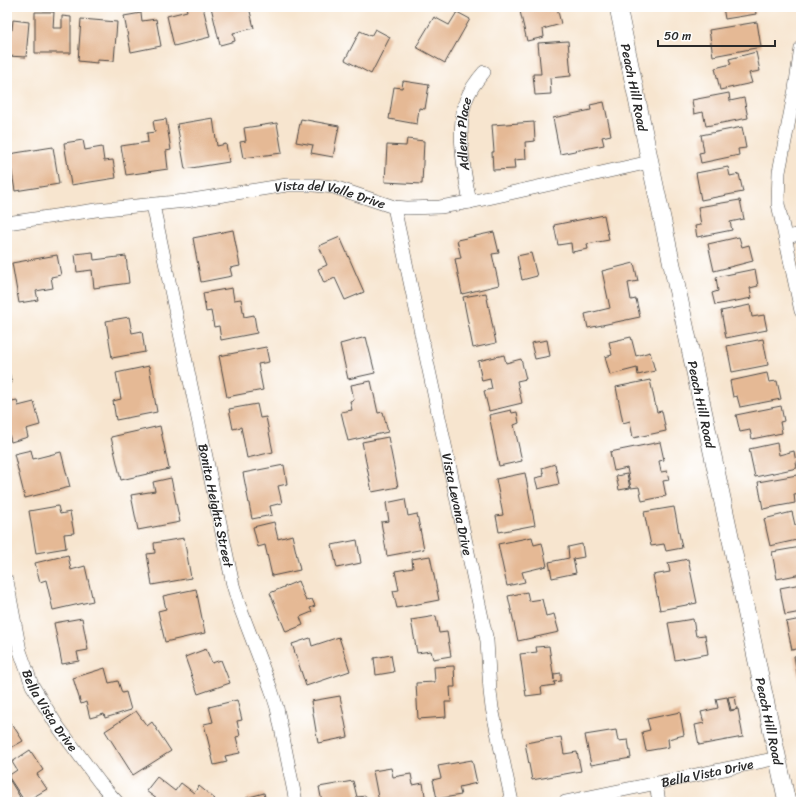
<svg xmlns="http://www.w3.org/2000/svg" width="808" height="809" font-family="Sriracha,sans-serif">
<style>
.building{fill:#e5b995}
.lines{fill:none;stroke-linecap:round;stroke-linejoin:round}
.minor-casing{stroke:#4a4744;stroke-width:14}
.tertiary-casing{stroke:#4a4744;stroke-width:18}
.minor{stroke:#fff;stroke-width:13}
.tertiary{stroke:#fff;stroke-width:17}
.labels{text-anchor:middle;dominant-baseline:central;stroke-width:3.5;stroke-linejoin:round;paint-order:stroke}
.street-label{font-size:13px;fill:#2b2b2b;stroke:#fff}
</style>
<rect width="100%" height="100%" fill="#fff"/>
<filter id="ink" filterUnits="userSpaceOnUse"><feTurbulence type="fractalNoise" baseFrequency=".025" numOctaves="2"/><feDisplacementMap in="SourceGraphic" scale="8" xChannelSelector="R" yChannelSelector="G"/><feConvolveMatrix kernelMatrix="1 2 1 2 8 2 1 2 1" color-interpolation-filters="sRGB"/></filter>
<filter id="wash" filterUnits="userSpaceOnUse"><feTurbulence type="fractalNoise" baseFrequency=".012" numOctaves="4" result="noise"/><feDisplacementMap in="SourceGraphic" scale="16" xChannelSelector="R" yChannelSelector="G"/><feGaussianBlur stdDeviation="0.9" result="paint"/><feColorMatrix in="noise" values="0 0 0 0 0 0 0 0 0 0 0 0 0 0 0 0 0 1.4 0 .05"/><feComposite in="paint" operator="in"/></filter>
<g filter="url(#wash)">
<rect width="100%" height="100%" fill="#f7e5cf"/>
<g id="blocks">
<!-- building -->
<path class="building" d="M186 7H203L210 37 174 46 167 16 187 11Z
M211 7H249L254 28 233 33 235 41 220 45Z
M519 7H557L561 24 543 29 544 37 527 41Z
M723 7H755L756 14 725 19Z
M35 12H54L53 28H62V16L71 17V53H35Z
M457 12 470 19 445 63 416 47 434 17 449 25Z
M141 13 142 21 156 19 161 46 131 52 124 16Z
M81 19 117 22 114 61 97 60V63L78 61Z
M13 20 29 22 26 57 7 56V30H12Z
M757 22 761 47 713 56 709 30Z
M375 29 390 37 371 74 345 60 360 31 371 36Z
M568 41 571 76 550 78 551 94 535 95 533 74H541L538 43Z
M756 52 760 71 749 73 752 83 720 90 715 68 731 64 729 59Z
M403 81 429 85 425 109 419 108 417 124 389 119 394 87 402 88Z
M729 93 730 101 744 98 748 118 706 126 703 112 694 114 692 100Z
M604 102 611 135 602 137 604 145 560 154 553 118 591 110 590 105Z
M213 118 217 146 226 144 229 162 185 169 177 124Z
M166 119 171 150 166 151 168 169 126 175 121 146 148 142 147 133 155 132 153 121Z
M301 119 339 126 333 157 311 153 313 145 296 142Z
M534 122 535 141 525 142 526 159 514 160 515 169 493 170 492 152H494L492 125Z
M277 123 282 153 243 158 240 142 246 141 244 128Z
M742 127 746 148 738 149 739 155 701 163 699 153 704 152 701 135Z
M407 139 424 141 422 184 385 182 387 145 406 146Z
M83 140 85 150 102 147 104 161 113 160 116 178 71 185 64 143Z
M53 147 59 184 15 191 9 154Z
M728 167 730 176 739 174 743 192 701 200 696 173Z
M740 200 744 219 730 222 732 230 697 237 695 226 701 225 698 207Z
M604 215 609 240 587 244 588 249 572 252 571 243 558 245 554 225Z
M233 230 240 266 230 268 232 276 201 282 193 238Z
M494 232 499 253 492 254 499 285 462 294 455 259 461 258 457 240Z
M340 237 364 292 345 300 335 278 324 283 318 269 327 265 319 246Z
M739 237 742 247 749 245 753 261 714 271 708 244Z
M93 252 94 260 126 256 129 283 94 288 92 270 77 272 75 254Z
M531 253 537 276 522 280 517 256Z
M57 255 61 275 51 277 53 288 36 291 38 300 19 303 12 263Z
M634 263 638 281 628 283 631 300 636 299 640 317 588 328 585 314 610 308 602 271Z
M755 269 758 286 750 288 752 298 715 305 712 293 718 291 716 277Z
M232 288 234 300 241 299 244 317 254 315 257 333 221 340 219 326 214 327 211 311 206 312 203 293Z
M486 293 496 343 473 348 463 297Z
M750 305 752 317 764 315 767 330 726 338 721 311Z
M129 317 132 333 142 331 145 352 112 358 106 321Z
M366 337 375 373 348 379 340 344Z
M631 337 636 356 650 352 655 371 638 375 637 368 610 375 605 357 612 355 609 342Z
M763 339 768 365 732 372 727 346Z
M547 340 550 356 535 359 531 343Z
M266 347 269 362 258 364 263 390 227 397 219 356Z
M504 355 506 363 521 359 526 379 517 381 522 403 489 411 484 391 492 389 490 379 482 381 478 361Z
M7 365 12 383 7 384Z
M149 366 157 412 116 420 113 401 121 399 116 373Z
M767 373 769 382 777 381 781 399 740 407 737 396 733 397 730 381Z
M650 380 657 412 662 411 666 431 633 438 630 421 623 423 616 387Z
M371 381 378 413 383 412 388 432 348 441 341 412 352 410 350 401 354 400 351 385Z
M17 400 18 406 34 402 40 425 26 429 28 437 11 442 7 426V402Z
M257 404 260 418 266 417 273 452 247 458 241 427 233 429 229 409Z
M781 406 784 421 780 422 782 433 752 439 750 430 740 432 736 415Z
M511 410 512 413 517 412 519 423 514 425 522 461 499 466 489 415Z
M160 426 169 469 121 480 111 437Z
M388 437 398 487 372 492 362 442Z
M660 442 664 460 659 461 661 472 667 471 669 480 663 481 666 496 642 501 639 487 631 488 627 468 614 471 610 452Z
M777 443 779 455 794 451 797 468 755 477 749 449Z
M31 450 33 459 61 452 70 487 25 498 14 454Z
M555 464 559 484 538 489 535 478 544 476 542 468Z
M284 465 287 484 278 486 282 503 270 506 272 515 252 519 243 473Z
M525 473 535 525 499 532 496 516 503 515 496 479Z
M627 474 630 488 619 490 616 476Z
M797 475 801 493 794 494 795 503 763 509 758 482Z
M171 478 180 522 138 530 131 495 155 491 153 482Z
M405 499 408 516 417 514 424 549 387 556 381 522 389 521 386 503Z
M58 506 60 514 70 512 74 533 64 534 66 548 36 553 29 511Z
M674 507 682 548 666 551 664 544 651 546 644 512Z
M792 512 795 525 801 524V539L770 546 764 519Z
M274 522 278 539 292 535 300 570 272 576 265 545 258 547 253 527Z
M532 537 534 545 542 543 547 566 522 572 525 582 507 586 498 544Z
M184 538 191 578 152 585 147 554 155 553 154 543Z
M357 540 361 563 337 568 332 545Z
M582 544 584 557 573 559 576 573 552 578 549 562 569 558 568 547Z
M801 547V574L777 579 772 552Z
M68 555 71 570 85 566 93 601 53 610 46 580 40 582 35 563Z
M430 556 439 600 397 608 393 591 399 590 395 571 413 568 412 559Z
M688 559 697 603 660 610 653 575 670 572 668 563Z
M298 581 306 601 312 599 315 606 310 608 312 612 300 617 303 625 286 632 270 593Z
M801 584V612L785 615 780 588Z
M196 589 205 633 165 642 158 611 166 609 163 596Z
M527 592 529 601 542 599 546 616 554 614 559 632 518 641 508 596Z
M436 616 439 633 447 632 451 656 433 659 431 651 417 653 411 620Z
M82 618 88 650 77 652 79 661 62 664 54 623Z
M693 619 696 636 705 635 708 654 675 660 668 623Z
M801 619V648L792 650 786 622Z
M339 637 350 671 306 686 292 644 310 638 312 646Z
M549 646 554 680V674L561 673V681L554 682 555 685 541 687 542 694 526 696 520 654 537 652 536 647Z
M206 649 212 663 221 660 230 683 198 694 185 657Z
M391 655 394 672 376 675 374 658Z
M801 655V683L799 684 794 656Z
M454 666 455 687H450L451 702H445L446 717 418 719 416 683 435 682 434 667Z
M105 668 109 683 118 681 122 693 126 692 131 710 105 718 104 714 90 718 86 702 81 704 73 678Z
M340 696 348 737 318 743 311 701Z
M735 696 737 709 731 710 728 697Z
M727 697 730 711 738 709 743 737 699 745 695 725 704 723 701 712 718 708 716 699Z
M237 700 242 720 237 721 240 736 236 737 240 753 225 756 227 762 214 765 204 724 213 722 209 707Z
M136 711 147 726 152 722 171 751 133 775 105 731Z
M680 712 684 735 668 739 669 747 646 751 642 732 650 730 647 719Z
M12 724 23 741 7 750V727Z
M616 730 618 741 628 740 631 758 591 765 585 735Z
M561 737 564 754 577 752 581 771 532 780 525 743Z
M30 750 43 770 37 774 47 789 25 802 8 776 17 770 12 762Z
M472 760 477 783 459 787 461 795 437 799 433 780 441 778 438 766Z
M391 768 393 777 411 774 413 785 423 783 426 802H379L373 771Z
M157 777 175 791 181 783 194 793 199 786 215 799 213 802H161L146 791Z
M9 779 20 797 12 802 7 794V780Z
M353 781 357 797 366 796 367 802H322L319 787Z
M264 793 266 802H247L246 798Z"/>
</g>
</g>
<g filter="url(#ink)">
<use href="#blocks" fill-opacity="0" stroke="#4a4744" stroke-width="1"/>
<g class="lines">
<!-- minor casing -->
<g class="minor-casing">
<g id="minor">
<path d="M801 48 795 89 779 172 778 204 801 311"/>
<path id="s1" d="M470 202C464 174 456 128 466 100 470 90 477 80 484 72"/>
<path id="s2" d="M153 205 233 585 239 605 271 689 277 708 296 802"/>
<path id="s3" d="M394 207 487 641 490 691 492 708 512 802"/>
<path id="s4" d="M7 223 96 210 186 201 287 185H314L334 187 394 207 407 208 440 207 470 202 650 162"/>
<path d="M786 237 801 234"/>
<path id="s5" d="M7 581 20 651 32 685 56 724 100 783 117 802"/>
<path d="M656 784 659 802"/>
<path id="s6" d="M565 802 778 758"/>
</g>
</g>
<!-- tertiary casing -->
<g class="tertiary-casing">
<g id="tertiary">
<path id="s7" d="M618 7 650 162 787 802"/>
</g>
</g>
<!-- minor -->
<use href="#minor" class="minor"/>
<!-- tertiary -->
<use href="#tertiary" class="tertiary"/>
</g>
</g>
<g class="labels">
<!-- street labels -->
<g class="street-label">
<text stroke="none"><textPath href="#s7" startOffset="82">Peach Hill Road</textPath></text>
<text stroke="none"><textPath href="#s1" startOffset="69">Adlena Place</textPath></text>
<text stroke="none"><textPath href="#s4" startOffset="327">Vista del Valle Drive</textPath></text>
<text stroke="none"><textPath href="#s7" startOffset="406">Peach Hill Road</textPath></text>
<text stroke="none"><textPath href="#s3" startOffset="304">Vista Levana Drive</textPath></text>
<text stroke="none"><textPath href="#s2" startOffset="307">Bonita Heights Street</textPath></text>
<text stroke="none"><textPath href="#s5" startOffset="138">Bella Vista Drive</textPath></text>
<text stroke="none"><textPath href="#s7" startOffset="730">Peach Hill Road</textPath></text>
<text stroke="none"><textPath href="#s6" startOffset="145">Bella Vista Drive</textPath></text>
</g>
</g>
<!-- margin -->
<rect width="808" height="809" fill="none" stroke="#fff" stroke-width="24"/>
<!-- scale -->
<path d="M658 40v6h117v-6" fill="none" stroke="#2b2b2b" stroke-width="2"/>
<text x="664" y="40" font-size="12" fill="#2b2b2b" stroke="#ffffff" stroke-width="3" paint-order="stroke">50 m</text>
</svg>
